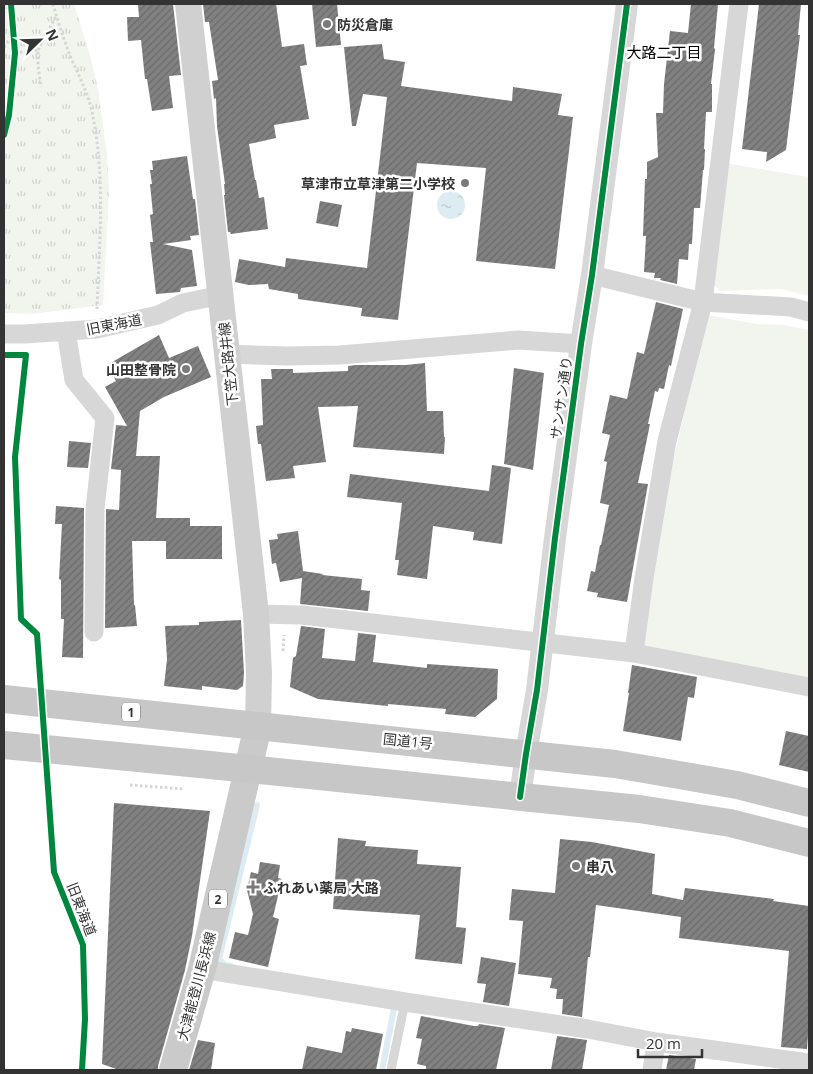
<svg xmlns="http://www.w3.org/2000/svg" width="813" height="1074" font-family="'Open Sans','Noto Sans JP',sans-serif">
<style>
.grass{fill:#f1f5ed}
.park{fill:url(#park-tufts)}
.water{fill:url(#water-ripples)}
.lines{fill:none;stroke-linecap:round;stroke-linejoin:round}
.stream{stroke:#ddebf3;stroke-width:6}
.building{fill:url(#building-hatch)}
.path{stroke:#d6d6d6;stroke-width:3;stroke-dasharray:2.5 2.5;stroke-linecap:butt}
.service{stroke:#d7d7d7;stroke-width:9}
.minor{stroke:#d7d7d7;stroke-width:19}
.tertiary{stroke:#d7d7d7;stroke-width:22}
.secondary{stroke:#d0d0d0;stroke-width:26}
.primary{stroke:#cacaca;stroke-width:28}
.trunk{stroke:#c7c7c7;stroke-width:28}
.cycleway-casing{stroke:#fff;stroke-width:9}
.cycleway{stroke:#00873e;stroke-width:6}
.poi-dot{fill:#7a7a7a;stroke:#fff;stroke-width:2}
.labels{text-anchor:middle;dominant-baseline:central;stroke-width:5;stroke-linejoin:round;paint-order:stroke}
.shield{fill:#fff;stroke:#707070;stroke-width:1}
.shield-label{font-size:12px;font-weight:bold;fill:#333}
.poi-label{font-size:14px;font-weight:bold;fill:#333;stroke:#fff;text-anchor:start}
.street-label{font-size:14px;fill:#333;stroke:#fff}
.neighbourhood-label{font-size:15px;fill:#000;stroke:#fff}
</style>
<defs>
<pattern id="park-tufts" width="24" height="20" patternUnits="userSpaceOnUse" patternTransform="scale(1.25)"><rect width="24" height="20" fill="#f1f5ed"/><path d="M3 7l-1-3M5 7V3M7 7l1-3M15 17l-1-3M17 17v-4M19 17l1-3" fill="none" stroke="#cfd2cc"/></pattern>
<pattern id="water-ripples" width="26" height="14" patternUnits="userSpaceOnUse" patternTransform="scale(1.25)"><rect width="26" height="14" fill="#ddebf3"/><path d="M2 4q2-2 4 0t4 0M15 11q2-2 4 0t4 0" fill="none" stroke="#becad1"/></pattern>
<pattern id="building-hatch" width="6" height="6" patternUnits="userSpaceOnUse" patternTransform="scale(1.25)"><rect width="6" height="6" fill="#818181"/><path d="M-1 1l2-2M0 6l6-6M5 7l2-2" fill="none" stroke="#6a6a6a"/></pattern>
</defs>
<rect width="100%" height="100%" fill="#fff"/>
<!-- grass -->
<path class="grass" d="M725 163 809 177V296L781 289 720 291 710 281Z
M707 315 757 324 784 325 809 330V674L808 681 642 646 658 538 673 462Z"/>
<!-- park -->
<path class="park" d="M4 4H74L90 55 98 89 107 154 109 190 103 305 32 314 4 313Z"/>
<!-- water -->
<path class="water" d="M437 205a14 14 0 1 1 28 0a14 14 0 1 1-28 0Z"/>
<g class="lines">
<!-- stream -->
<path class="stream" d="M231 966 225 965 219 959 257 805
M382 1070 395 1003"/>
</g>
<!-- building -->
<path class="building" d="M149 4H173L181 75 169 76 173 108 152 111 147 79H145L141 40 128 41 127 17H139L138 5Z
M203 4H276L282 47 304 44 307 65 300 66 309 119 274 125 276 138 249 144 255 180H256L259 198 264 197 268 229 231 234 230 232H228L224 195H225L224 184H225L217 126 216 98 214 99 212 81 218 80 209 22H205Z
M312 4H337L341 45 316 47Z
M691 4H718L714 48 715 49 711 84H712V112H706L704 149H705L704 170H703L700 208H694L692 244H689L688 260 679 259 677 284 660 280 661 278H654L655 273 644 272 646 236H643L645 179H647V162L658 157 656 113H663L664 84 670 31 688 33Z
M759 4H801L798 35H800L786 150 766 162 767 152 742 149Z
M382 44 384 59 405 62 401 86 512 101 513 87 562 94 558 115 573 117 555 269 476 261 486 168 417 163 398 320 361 316 362 308 298 299V294L269 289 268 284 249 285 235 282 239 259 285 267 286 258 367 268 387 97 363 94 356 126H352L344 47Z
M187 156 193 199H195L199 235 190 236 191 240 163 244 192 250 197 286 181 288 180 292 156 294 150 242H153L150 215 153 214 150 184H152L150 170H153L152 161Z
M320 201 342 205 338 227 316 223Z
M656 302 683 309 671 366 669 365 664 389 659 388 658 392 655 391 648 424H650L638 483 648 484 627 602 597 597 598 593 587 591 591 571 595 572 600 545H601L609 505 600 503 607 462 604 461 610 435 602 433 610 395 627 399 637 352 644 354Z
M159 335 169 358 198 346 211 377 164 397 140 411 136 456H160L156 518H190V526H222V559H166V541H132L134 605H135L137 626 105 628 106 509 119 510 121 470 111 469 116 425 127 426 105 387 116 381 107 365Z
M425 363 427 411H443L444 437H445L444 454 353 447 358 406 318 407 326 462 293 466 295 478 266 481 261 444H258L256 426 263 425 261 379H272L271 369H293V373L348 371V366L356 365H406Z
M514 368 544 373 533 470 504 464Z
M69 441 91 443 88 468 67 467Z
M492 465 511 468 502 544 473 540 474 532 433 526 427 579 397 575 399 560H395L402 503 347 497 350 474 489 491Z
M56 506 84 508 83 658 62 657 64 619H61V580L59 579 62 524H55Z
M298 531 303 571 323 574 322 575 362 579 361 590 370 591 368 611 300 604 302 578 280 582 276 563 272 564 269 540 278 539 277 534Z
M241 620 244 673 243 686 237 690 202 686V690L164 686 167 659 165 626 199 625V622Z
M301 626 325 629 322 658 355 661 358 633 376 635 373 662 427 668V664L498 669 497 699 475 717 445 714 446 709 388 704V706L318 699 290 687 293 658 296 656Z
M632 665 697 677 694 698 688 697 681 741 623 731 629 693H628Z
M786 731 809 736V772L779 765Z
M114 803 210 811 192 936 185 970 158 1066V1070H119L102 1064Z
M338 838 366 841 365 846 418 850 417 864 461 867 456 927 466 928 462 964 415 959 420 915 333 909Z
M560 839 592 842 655 854 652 894 683 900 685 888 774 899 773 901 809 906V1022L807 1049 781 1047 789 951 679 938 681 917 596 905 590 957H588L582 1017 562 1014 563 999H556L557 989 550 988 552 978 518 974 523 921 509 920 512 889 555 893Z
M260 862 280 865 278 878 282 879 273 917 279 919 268 967 229 958 235 932 248 935 253 914 247 890 251 872 258 874Z
M481 957 516 963 509 1006 483 1002 486 984 477 983Z
M421 1016 474 1026H478L479 1024 505 1028 496 1070H426V1066L417 1064 422 1039 416 1038Z
M352 1028 383 1034 376 1070H302L307 1046 342 1053 346 1031 351 1032Z
M557 1036 587 1040 582 1070H551Z
M198 1040 215 1043 211 1070H189Z
M669 1055 696 1059 694 1070H666Z"/>
<g class="lines">
<!-- path -->
<path class="path" d="M53 4C58 22 64 40 71 58 79 76 88 93 92 112 106 177 99 245 97 310
M4 47 13 35
M38 50 56 16
M15 53 38 50V65L41 87
M4 135 9 115 15 53 11 4
M23 355H26L15 457 21 619 37 634 40 678
M283 651 284 635
M47 772 54 872 83 945 85 1019 82 1070
M130 785 184 789"/>
<!-- service -->
<path class="service" d="M391 1070 405 1002"/>
<!-- minor -->
<path class="minor" d="M592 275 703 302 791 307 809 312
M66 331 74 380 105 418 95 509 94 632
M4 334H25L97 329 158 315 183 303 221 295
M227 354 287 356 340 355 518 340 581 344
M256 614 302 615 634 653 809 687
M634 653 644 578 667 441 703 302 739 4
M202 969 405 1002 588 1029 656 1042 809 1063
M652 1070 656 1042"/>
<!-- tertiary -->
<path class="tertiary" d="M520 797 526 754 537 690 555 538 581 344 592 275 627 4"/>
<!-- secondary -->
<path class="secondary" d="M188 4 256 614 259 673 258 726"/>
<!-- primary -->
<path class="primary" d="M173 1070 202 969 258 726"/>
<!-- trunk -->
<path class="trunk" d="M4 699 615 764 737 785 809 803
M4 745 200 764 639 809 730 823 809 843"/>
<!-- cycleway casing -->
<g class="cycleway-casing">
<path id="cycleway" d="M4 135 9 115 15 53 11 4
M4 355H26L15 457 21 619 37 634 54 872 83 945 85 1019 82 1070
M520 797 526 754 537 690 555 538 581 344 592 275 627 4"/>
</g>
<!-- cycleway -->
<use href="#cycleway" class="cycleway"/>
</g>
<!-- markers -->
<g class="poi-dot">
<circle cx="327" cy="24" r="5"/>
<circle cx="465" cy="183" r="5"/>
<circle cx="186" cy="369" r="5"/>
<circle cx="576" cy="866" r="5"/>
<path d="M250.5 879.5h5v5h5v5h-5v5h-5v-5h-5v-5h5z"/>
</g>
<g class="labels">
<!-- shield labels -->
<g class="shield">
<rect x="122" y="702.5" width="18" height="19" rx="4"/>
<rect x="209" y="889.5" width="18" height="19" rx="4"/>
</g>
<g class="shield-label">
<text x="131" y="712">1</text>
<text x="218" y="899">2</text>
</g>
<!-- poi labels -->
<g class="poi-label">
<text x="337" y="24">防災倉庫</text>
<text x="455" y="183" text-anchor="end">草津市立草津第二小学校</text>
<text x="176" y="369" text-anchor="end">山田整骨院</text>
<text x="586" y="866">串八</text>
<text x="263" y="887">ふれあい薬局 大路</text>
</g>
<!-- street labels -->
<g class="street-label">
<text transform="translate(114 324) rotate(-11)">旧東海道</text>
<text transform="translate(228 364) rotate(-96)">下笠大路井線</text>
<text transform="translate(561 398) rotate(-82)">サンサン通り</text>
<text transform="translate(408 741) rotate(6)">国道1号</text>
<text transform="translate(82 909) rotate(69)">旧東海道</text>
<text transform="translate(196 986) rotate(-75)">大津能登川長浜線</text>
</g>
<!-- neighbourhood labels -->
<g class="neighbourhood-label">
<text x="664" y="52">大路二丁目</text>
</g>
</g>
<!-- border -->
<rect width="813" height="1074" fill="none" stroke="#333333" stroke-width="10"/>
<!-- north arrow -->
<g transform="translate(40 40) rotate(67)" stroke="#ffffff" stroke-width="4" paint-order="stroke">
<path d="M0-4L9 19L0 12L-9 19Z" fill="#333333"/>
<text y="-8" font-size="14" font-weight="bold" text-anchor="middle" fill="#333333">N</text>
</g>
<!-- scale -->
<path d="M638 1049v8h64v-8" fill="none" stroke="#333333" stroke-width="2.5"/>
<text x="646" y="1049" font-size="15" fill="#333333" stroke="#ffffff" stroke-width="4" paint-order="stroke">20 m</text>
</svg>
